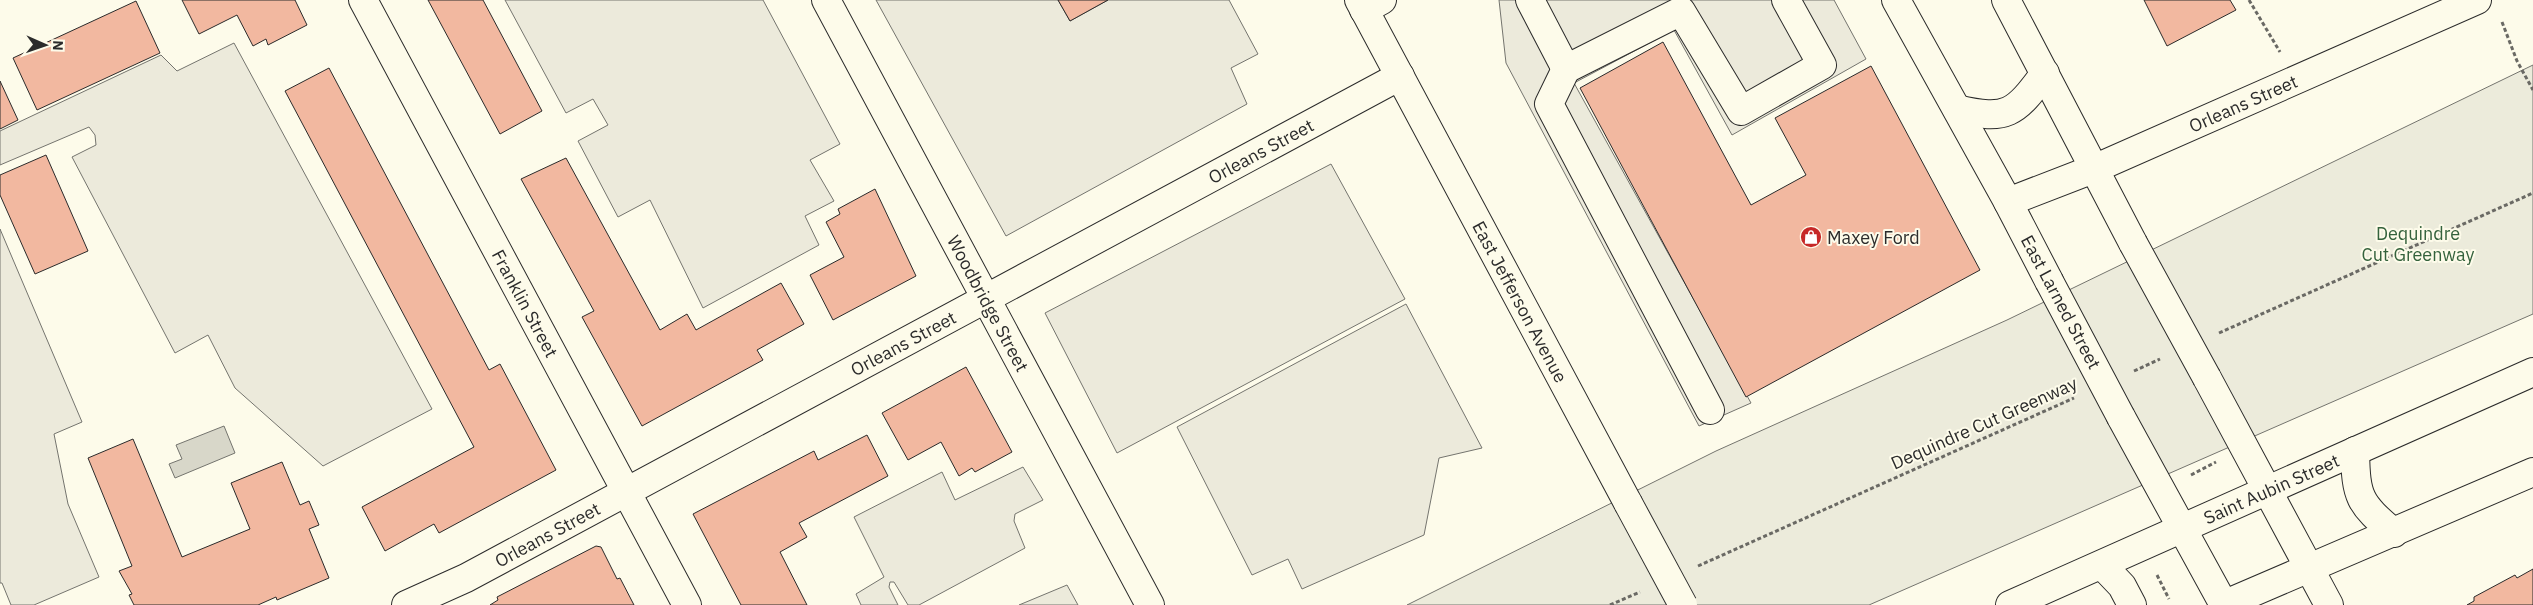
<svg xmlns="http://www.w3.org/2000/svg" width="2533" height="605" font-family="'IBM Plex Sans',sans-serif">
<style>
.green{fill:#ecebdb;stroke:#74746e}
.parking{fill:#eceadb;stroke:#74746e}
.water{fill:#d8d7c9;stroke:#74746e}
.building{fill:#f2b8a0;stroke:#2b2b2b}
.lines{fill:none;stroke-linecap:round;stroke-linejoin:round}
.minor-casing{stroke:#2b2b2b;stroke-width:30}
.major-casing{stroke:#2b2b2b;stroke-width:30}
.path{stroke:#6a6964;stroke-width:3;stroke-dasharray:4 2.5;stroke-linecap:butt}
.minor{stroke:#fdfbea;stroke-width:28}
.major{stroke:#fdfbea;stroke-width:28}
.minor-bridge-casing{stroke:#2b2b2b;stroke-width:30;stroke-linecap:butt}
.major-bridge-casing{stroke:#2b2b2b;stroke-width:30;stroke-linecap:butt}
.minor-bridge{stroke:#fdfbea;stroke-width:28}
.major-bridge{stroke:#fdfbea;stroke-width:28}
.labels{text-anchor:middle;dominant-baseline:central;stroke-width:4;stroke-linejoin:round;paint-order:stroke}
.street-label{font-size:18px;fill:#2b2b2b;stroke:#fdfbea}
.park-label{font-size:18px;fill:#34623c;stroke:#fdfbea}
.poi-label{font-size:18px;fill:#2b2b2b;stroke:#fdfbea;text-anchor:start}
</style>
<rect width="100%" height="100%" fill="#fdfbea"/>
<!-- green -->
<path class="green" d="M2533 65V314L1869 605H1407L1716 451 2007 320Z"/>
<!-- parking -->
<path class="parking" d="M505 0H763L840 144 810 160 834 201 805 216 819 245 703 308 650 200 618 217 578 141 608 125 593 99 566 113Z
M876 0H1058L1070 21 1108 0H1229L1258 54 1231 68 1247 104 1006 236Z
M1499 0H1834L1866 59 1732 135 1674 30 1574 83 1751 403 1699 426 1506 63Z
M234 43 432 409 323 466 235 388 208 335 175 353 72 157 96 145 95 135 89 127 0 165V131L161 55 177 71Z
M1331 164 1405 299 1117 453 1045 313Z
M0 229 82 422 54 434 68 504 99 577 34 605H11L2 583H0Z
M1406 304 1482 448 1439 458 1424 535 1302 589 1288 559 1252 575 1177 427Z
M1023 467 1043 500 1015 514 1014 521 1025 548 919 605H908L894 582H890L889 587 898 605H861L856 594 884 577 854 517 942 472 955 500Z
M1067 585 1078 605H1019Z"/>
<!-- water -->
<path class="water" d="M224 426 235 453 175 478 169 464 182 459 176 445Z"/>
<!-- building -->
<path class="building" d="M182 0H295L307 25 268 45 266 39 253 46 237 15 199 34Z
M428 0H483L542 111 500 134Z
M1058 0H1108L1070 21Z
M2144 0H2230L2236 10 2167 46Z
M136 1 160 53 37 110 13 58Z
M1663 42 1751 205 1806 175 1775 118 1871 66 1980 270 1746 397 1580 88Z
M329 68 489 370 500 364 556 470 439 533 434 524 385 551 362 507 474 447 285 91Z
M0 81 18 120 0 129Z
M46 155 88 251 35 274 0 195V175Z
M566 158 660 330 687 314 696 330 781 283 804 324 757 350 763 360 642 426 582 317 594 311 521 179Z
M875 189 916 276 833 320 810 275 844 257 826 222 840 214 838 209Z
M966 367 1012 452 975 472 972 468 959 476 941 442 908 460 882 413Z
M867 435 888 476 799 523 807 537 780 552 807 605H741L693 514 814 451 818 460Z
M133 439 182 557 250 529 231 483 282 462 300 505 309 501 319 525 309 529 329 578 277 600 276 597 258 605H134L129 595 132 594 119 571 132 566 88 458Z
M596 546 601 547 617 579 620 578 634 605H490L498 600 497 597Z
M2533 569V605H2467L2474 601V597L2515 575 2517 578Z"/>
<g class="lines">
<!-- minor casing -->
<g class="minor-casing">
<g id="minor">
<path id="s1" d="M363 0 687 605"/>
<path id="s2" d="M826 0 1150 605"/>
<path d="M1530 0 1566 69 1681 11 1741 111 1822 65 1786 0"/>
<path d="M1896 0 2008 202 2049 281"/>
<path d="M2006 0 2133 243"/>
<path d="M1364 10 1382 0"/>
<path d="M1566 69 1549 104 1710 410"/>
<path d="M1957 109C2007 121 2015 114 2045 73"/>
<path id="s3" d="M2008 202 2096 168 2477 0"/>
<path d="M2207 378 2329 605"/>
<path d="M2121 417 2224 605"/>
<path id="s4" d="M406 605 466 578 1400 76"/>
</g>
</g>
<!-- major casing -->
<g class="major-casing">
<g id="major">
<path id="s5" d="M1359 0 1628 503"/>
<path d="M2355 451C2356 498 2359 503 2394 533"/>
<path d="M2102 565 2122 586 2132 605"/>
<path id="s6" d="M2010 605 2533 372"/>
<path d="M2223 605 2533 472"/>
</g>
</g>
<!-- path -->
<path class="path" d="M2249 0 2280 52
M2502 22 2517 61 2533 90
M2219 333 2533 193
M2134 371 2160 359
M2191 475 2216 462
M1698 566 2074 398
M2157 575 2169 599
M1610 605 1640 592"/>
<!-- minor -->
<use href="#minor" class="minor"/>
<!-- major -->
<use href="#major" class="major"/>
<!-- minor-bridge casing -->
<g class="minor-bridge-casing">
<path id="minor-bridge" d="M2133 243 2207 378
M2049 281 2121 417"/>
</g>
<!-- major-bridge casing -->
<g class="major-bridge-casing">
<path id="major-bridge" d="M1628 503 1683 605"/>
</g>
<!-- minor-bridge -->
<use href="#minor-bridge" class="minor-bridge"/>
<!-- major-bridge -->
<use href="#major-bridge" class="major-bridge"/>
</g>
<!-- icons -->
<defs>
<g id="shop-disc" transform="scale(1.125)"><circle r="9.5" fill="#c62828" stroke="#fdfbea"/><path d="M-5-2.5h2.3a2.7 3.5 0 0 1 5.4 0H5L5.5 6h-11ZM-1.5-2.5h3a1.5 2.3 0 0 0-3 0Z" fill="#fff"/></g>
</defs>
<g fill-rule="evenodd">
<use href="#shop-disc" x="1811" y="237"/>
</g>
<g class="labels">
<!-- street labels -->
<g class="street-label">
<text stroke="none"><textPath href="#s3" startOffset="255">Orleans Street</textPath></text>
<text stroke="none"><textPath href="#s4" startOffset="968">Orleans Street</textPath></text>
<text stroke="none"><textPath href="#s1" startOffset="344">Franklin Street</textPath></text>
<text stroke="none"><textPath href="#s5" startOffset="342">East Jefferson Avenue</textPath></text>
<text transform="translate(2061 302) rotate(62)">East Larned Street</text>
<text stroke="none"><textPath href="#s2" startOffset="344">Woodbridge Street</textPath></text>
<text stroke="none"><textPath href="#s4" startOffset="562">Orleans Street</textPath></text>
<text transform="translate(1984 423) rotate(-24)">Dequindre Cut Greenway</text>
<text stroke="none"><textPath href="#s6" startOffset="286">Saint Aubin Street</textPath></text>
<text stroke="none"><textPath href="#s4" startOffset="158">Orleans Street</textPath></text>
</g>
<!-- park labels -->
<g class="park-label">
<text x="2418" y="233">Dequindre<tspan x="2418" dy="21">Cut Greenway</tspan></text>
</g>
<!-- poi labels -->
<g class="poi-label">
<text x="1827" y="237">Maxey Ford</text>
</g>
</g>
<!-- north arrow -->
<g transform="translate(45 45) rotate(92)" stroke="#fdfbea" stroke-width="4" paint-order="stroke">
<path d="M0-4L9 19L0 12L-9 19Z" fill="#2b2b2b"/>
<text y="-8" font-size="14" font-weight="bold" text-anchor="middle" fill="#2b2b2b">N</text>
</g>
</svg>
